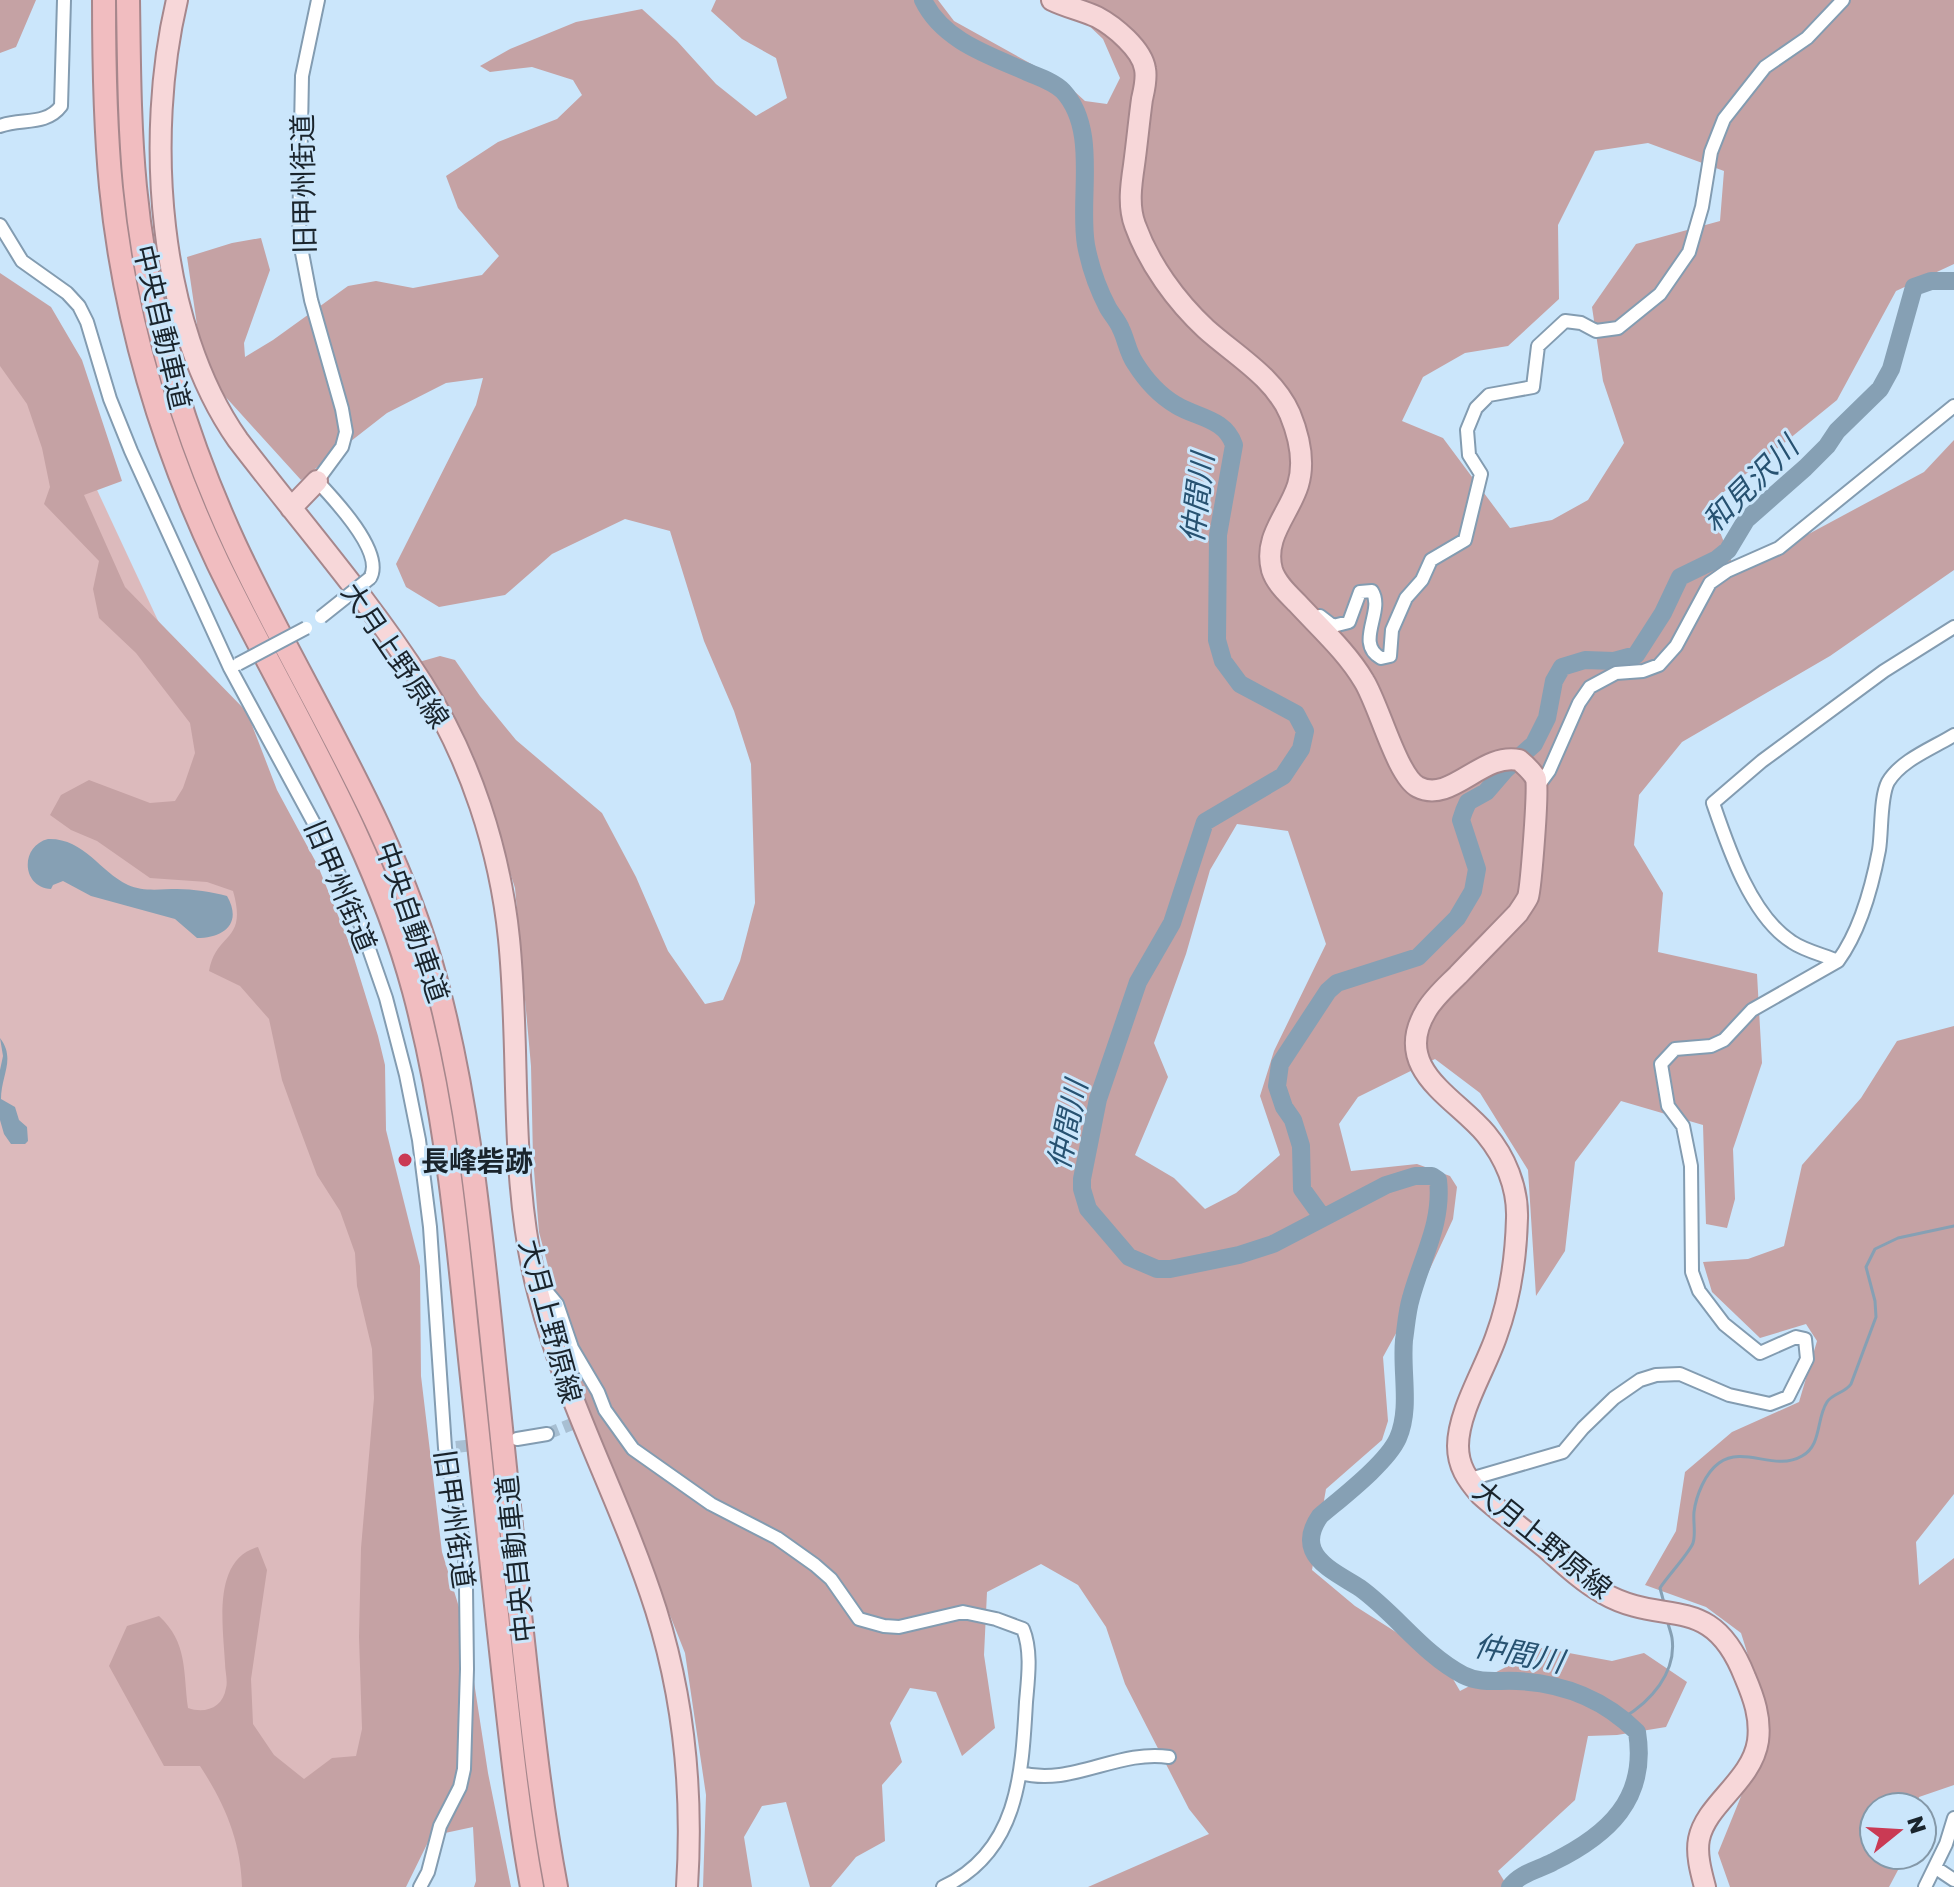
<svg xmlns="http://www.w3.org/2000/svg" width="1954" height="1887" font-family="'Golos Text','Noto Sans JP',sans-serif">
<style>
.green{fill:#dcbabc}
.forest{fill:#c5a2a4;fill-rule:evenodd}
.water{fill:#86a0b4}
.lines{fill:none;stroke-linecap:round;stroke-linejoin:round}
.stream{stroke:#86a0b4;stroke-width:3}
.river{stroke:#86a0b4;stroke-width:18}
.minor-tunnel{stroke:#a8bfd2;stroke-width:12;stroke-dasharray:12 6;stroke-linecap:butt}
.minor-casing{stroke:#839cb1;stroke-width:16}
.primary-casing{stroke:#a6878c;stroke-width:24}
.motorway-casing{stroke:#a6878c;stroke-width:26}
.minor{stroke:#fff;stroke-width:12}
.primary{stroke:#f7d7d9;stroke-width:20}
.motorway{stroke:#f1bdc0;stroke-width:22}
.minor-bridge-casing{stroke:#839cb1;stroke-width:16;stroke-linecap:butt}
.minor-bridge{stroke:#fff;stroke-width:12}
.poi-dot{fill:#ca3a54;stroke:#cbe6fb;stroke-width:3}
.labels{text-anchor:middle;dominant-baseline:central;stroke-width:6;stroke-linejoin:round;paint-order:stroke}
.street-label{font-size:28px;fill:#1a242c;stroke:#cbe6fb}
.poi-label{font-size:28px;font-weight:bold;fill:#1a242c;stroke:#cbe6fb;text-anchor:start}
.water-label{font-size:30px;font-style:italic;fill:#275271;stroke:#cbe6fb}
</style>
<rect width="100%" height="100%" fill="#cbe6fb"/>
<!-- green -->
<path class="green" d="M0 282 307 940 393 1276 405 1887H0Z"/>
<!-- forest -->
<path class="forest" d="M0 0H36L16 47 0 53Z
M716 0H938L954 21 1064 82 1085 101 1107 104 1120 78 1103 39 1062 0H1954V264L1896 291 1837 400 1709 504 1736 573 1924 472 1954 440V570L1830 656 1682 742 1639 795 1634 845 1663 893 1658 952 1757 974 1762 1063 1733 1149 1735 1199 1727 1228 1706 1224 1703 1125 1621 1101 1575 1162 1565 1251 1536 1296 1528 1170 1480 1093 1435 1059 1358 1097 1339 1124 1351 1171 1417 1164 1450 1176 1457 1187 1453 1219 1422 1286 1383 1357 1388 1421 1382 1440 1326 1489 1312 1570 1355 1606 1443 1662 1460 1691 1542 1648 1612 1661 1644 1653 1687 1682 1666 1727 1617 1735 1588 1736 1575 1800 1498 1871 1508 1887H1088L1209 1834 1189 1809 1125 1684 1106 1627 1078 1585 1041 1564 987 1592 984 1655 995 1728 962 1756 936 1692 910 1688 890 1723 902 1762 882 1785 885 1841 856 1857 831 1887H810L786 1802 762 1806 744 1837 752 1887H703L706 1795 685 1653 582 1394 539 1232 533 1158 531 1066 515 888 473 755 419 662 440 656 455 660 480 696 516 740 602 813 636 877 668 951 705 1004 723 1000 740 961 755 903 751 764 734 711 704 641 670 531 625 519 552 554 505 595 439 607 406 587 396 564 476 405 483 378 446 383 387 413 301 480 213 383 201 352 187 257 232 243 261 238 270 270 244 343 245 357 273 340 348 286 376 281 413 288 482 275 499 256 458 208 446 176 498 142 557 119 582 95 573 80 532 67 490 72 480 66 510 49 576 22 642 9 677 41 716 84 756 116 787 98 776 58 742 39 711 11ZM1648 143 1724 171 1720 221 1636 244 1592 307 1603 381 1624 443 1588 500 1552 520 1510 528 1443 438 1402 421 1423 377 1465 353 1508 346 1559 299 1558 225 1595 151ZM1237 824 1288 831 1326 944 1274 1051 1260 1096 1280 1155 1236 1193 1205 1209 1174 1178 1135 1155 1168 1077 1154 1043 1186 954 1210 870Z
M0 273 51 307 82 360 122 481 84 495 125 587 247 712 277 790 318 866 350 945 378 1036 385 1065 386 1130 420 1266 421 1376 442 1552 466 1630 488 1773 511 1887H474L476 1881 473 1827 431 1836 406 1887H242C241 1842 225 1804 200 1766H164L109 1666 127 1626 159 1616C188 1643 183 1671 188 1708 205 1714 223 1708 226 1688 228 1681 225 1671 225 1663 223 1625 212 1560 258 1547L267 1570 251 1679 253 1724 274 1755 304 1779 332 1758 356 1756 362 1729 359 1637 361 1548 374 1398 372 1349 357 1286 355 1253 340 1211 317 1175 295 1116 282 1080 269 1019 240 986 209 971C216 931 248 943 233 891L207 882 150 878 97 841 71 830 50 815 61 795 89 780 150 803 175 801 183 788 195 753 190 723 136 653 99 618 93 589 99 561 44 504 50 487 42 448 27 404 0 366Z
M1954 1026V1494L1916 1542 1919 1585 1954 1558V1785L1919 1797 1917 1807H1874V1855H1906L1889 1887H1730L1718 1853 1770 1725 1741 1633 1706 1607 1645 1585 1676 1531 1685 1472 1732 1432 1799 1402 1817 1341 1806 1324 1760 1338 1712 1292 1703 1262 1748 1259 1784 1246 1802 1165 1861 1098 1897 1041Z"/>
<!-- water -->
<path class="water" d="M48 839C84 838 99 871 128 885 143 892 161 889 177 889 193 889 212 892 227 896 243 924 223 938 197 938L175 919 91 896 63 881 53 885 51 889C21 887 20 846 48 839Z
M0 1038C16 1059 1 1075 1 1099L15 1107 19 1120 27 1127 28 1141 25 1144H11L4 1134 0 1120V1070L3 1056Z"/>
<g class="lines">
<!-- stream -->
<path class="stream" d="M1664 1603 1660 1588C1667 1577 1690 1552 1693 1543 1696 1534 1693 1522 1694 1512 1696 1496 1705 1473 1719 1463 1744 1445 1775 1472 1802 1456 1822 1445 1816 1419 1827 1402 1833 1393 1845 1393 1851 1384L1876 1317 1875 1301 1866 1267 1875 1249 1898 1238 1954 1226
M1623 1718C1650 1702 1677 1673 1672 1638 1671 1632 1668 1625 1667 1619"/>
<!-- river -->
<path class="river" d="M923 0C942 40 988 55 1025 71 1038 77 1053 81 1063 91 1099 130 1078 198 1086 245 1090 266 1098 289 1108 308 1112 315 1118 321 1121 329 1126 339 1128 353 1135 363 1145 379 1159 395 1176 405 1197 418 1225 418 1234 445L1218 535 1217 640 1223 661 1240 684 1296 714 1305 731 1301 749 1283 776 1205 822 1172 923 1138 982 1098 1099 1082 1179V1189L1088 1209 1129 1257 1157 1269H1170L1239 1255 1273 1244 1386 1185 1415 1176H1432L1438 1180C1443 1223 1422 1257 1411 1298 1407 1311 1406 1327 1404 1340 1401 1372 1411 1408 1398 1438 1387 1463 1341 1498 1320 1516 1313 1526 1308 1538 1313 1550 1320 1567 1345 1578 1360 1588 1396 1614 1423 1654 1463 1675 1481 1684 1497 1680 1517 1681 1563 1683 1605 1700 1637 1732 1648 1799 1608 1835 1553 1862 1538 1870 1520 1873 1510 1887
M1323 1218 1302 1189 1301 1146 1293 1120 1284 1107 1277 1086 1280 1064 1328 991 1337 983 1418 957 1457 918 1473 891 1477 869 1461 820 1464 811 1468 802 1486 792 1505 770 1534 744 1547 718 1554 681 1562 667 1585 660 1614 661 1636 655 1663 613 1680 577 1717 559 1728 550 1746 520 1805 468 1827 446 1837 431 1880 389 1891 369 1914 287 1931 281H1954"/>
<!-- minor-tunnel -->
<path class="minor-tunnel" d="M547 1434 592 1416
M456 1447 482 1444"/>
<!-- minor casing -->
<g class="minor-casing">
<path id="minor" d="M318 0 302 76 299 237 311 300 342 409 346 432 342 447 317 481C334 499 385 553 370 578
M0 126C21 118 46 126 61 106L64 0
M0 225 22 261 67 293 79 306 87 322 110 399 131 451 230 668 328 849 361 926 386 998 406 1075 419 1140 430 1227 445 1448 465 1552 466 1588 467 1669 464 1769 460 1787 440 1826 428 1872 420 1887
M1320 616 1333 626 1349 622 1360 592 1372 591C1385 611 1354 643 1381 658L1390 656 1392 630 1406 598 1422 580 1431 560 1465 540 1481 474 1469 455 1467 430 1476 408 1489 395 1533 387 1538 346 1565 321 1581 323 1596 331 1618 328 1660 294 1689 252 1702 207 1711 152 1724 119 1765 67 1807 38 1843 0
M1538 786 1549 771 1579 703 1590 687 1616 673 1643 671 1659 665 1676 646 1710 583 1727 571 1779 548 1954 406
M1838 961C1824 955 1805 951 1792 942 1751 916 1728 847 1713 803L1762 761 1884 671 1954 627
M538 1281 557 1304 572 1348 598 1392 605 1410 633 1449 711 1504 777 1538 815 1565 831 1579 859 1619 884 1626 899 1627 963 1612 996 1619 1023 1629C1032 1651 1028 1679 1026 1702 1022 1775 1018 1852 943 1887
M517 1439 547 1434
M1467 1480 1563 1452 1583 1428 1614 1398 1640 1380 1656 1375 1680 1374 1729 1395 1770 1404 1788 1397 1807 1359 1805 1339 1796 1337 1760 1353 1724 1324 1699 1291 1692 1272 1691 1166 1683 1126 1668 1106 1661 1064 1675 1049 1711 1046 1724 1040 1752 1010 1838 961C1860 931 1872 887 1879 850 1882 832 1880 797 1888 782 1901 760 1933 748 1954 735
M1021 1773C1070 1787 1119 1749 1169 1757
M1936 1868 1954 1880
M1925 1887 1946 1844 1954 1818"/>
</g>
<!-- primary casing -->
<g class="primary-casing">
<path id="primary" d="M177 0C145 135 157 325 238 440 299 520 367 597 422 683 470 758 500 850 509 939 521 1057 508 1180 539 1296 567 1405 622 1503 656 1610 684 1699 693 1794 687 1887
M1052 0C1066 7 1082 10 1097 17 1114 26 1142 49 1145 69 1147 79 1144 90 1142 99 1139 121 1137 143 1134 165 1131 185 1128 206 1135 225 1149 264 1176 301 1206 329 1235 355 1274 377 1290 414 1299 436 1305 462 1298 485 1289 514 1263 537 1272 570 1276 583 1288 594 1297 603 1320 628 1347 652 1364 681 1379 705 1397 776 1418 787 1451 804 1482 752 1519 760 1525 765 1533 772 1536 779 1539 785 1531 887 1528 897 1525 903 1521 908 1518 913 1498 934 1478 954 1458 975 1447 986 1434 997 1426 1011 1391 1069 1455 1097 1486 1134 1505 1157 1518 1187 1517 1218 1516 1258 1510 1299 1496 1337 1485 1369 1458 1412 1458 1446 1458 1466 1467 1479 1480 1494 1501 1513 1524 1530 1546 1548 1564 1564 1582 1581 1603 1593 1664 1628 1711 1590 1745 1677 1754 1698 1761 1718 1758 1741 1752 1781 1706 1804 1699 1839 1696 1854 1701 1872 1705 1887
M291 508 317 481"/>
</g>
<!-- motorway casing -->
<g class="motorway-casing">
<path id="motorway" d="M104 0C104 62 105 125 111 187 124 317 162 445 218 563 287 705 373 838 414 991 443 1099 455 1210 466 1321 477 1422 488 1523 498 1624 508 1712 516 1800 532 1887
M128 0C129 62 129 124 135 187 147 311 183 432 235 545 303 691 394 824 436 981 466 1093 478 1206 490 1321 500 1419 510 1516 520 1614 530 1705 539 1797 556 1887"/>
</g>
<!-- minor -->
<use href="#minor" class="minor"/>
<!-- primary -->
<use href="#primary" class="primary"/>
<!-- motorway -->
<use href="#motorway" class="motorway"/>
<!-- minor-bridge casing -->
<g class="minor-bridge-casing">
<path id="minor-bridge" d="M321 617 370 578
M238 664 306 628"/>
</g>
<!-- minor-bridge -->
<use href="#minor-bridge" class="minor-bridge"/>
</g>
<!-- markers -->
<circle class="poi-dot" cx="405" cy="1160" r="8"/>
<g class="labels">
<!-- street labels -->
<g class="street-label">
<text transform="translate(303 184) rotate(-91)">旧甲州街道</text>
<text transform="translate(163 327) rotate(77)">中央自動車道</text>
<text transform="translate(396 655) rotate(56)">大月上野原線</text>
<text transform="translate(341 886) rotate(67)">旧甲州街道</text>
<text transform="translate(413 922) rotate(71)">中央自動車道</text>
<text transform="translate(551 1321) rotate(75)">大月上野原線</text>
<text transform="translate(455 1519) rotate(82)">旧甲州街道</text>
<text transform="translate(1543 1539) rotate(39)">大月上野原線</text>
<text transform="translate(515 1559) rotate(-96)">中央自動車道</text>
</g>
<!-- poi labels -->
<g class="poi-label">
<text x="421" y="1160">長峰砦跡</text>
</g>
<!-- water labels -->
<g class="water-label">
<text transform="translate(1750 484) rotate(-45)">和見沢川</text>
<text transform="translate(1197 498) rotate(-83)">仲間川</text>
<text transform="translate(1067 1125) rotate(-78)">仲間川</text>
<text transform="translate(1519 1653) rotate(11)">仲間川</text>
</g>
</g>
<!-- north arrow -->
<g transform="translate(1898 1831) rotate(72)"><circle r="38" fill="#cbe6fb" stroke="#8498a8" stroke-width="2"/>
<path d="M0-6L14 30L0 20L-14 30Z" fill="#ca3a54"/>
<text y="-12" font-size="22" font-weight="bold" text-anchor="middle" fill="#1a242c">N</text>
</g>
</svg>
